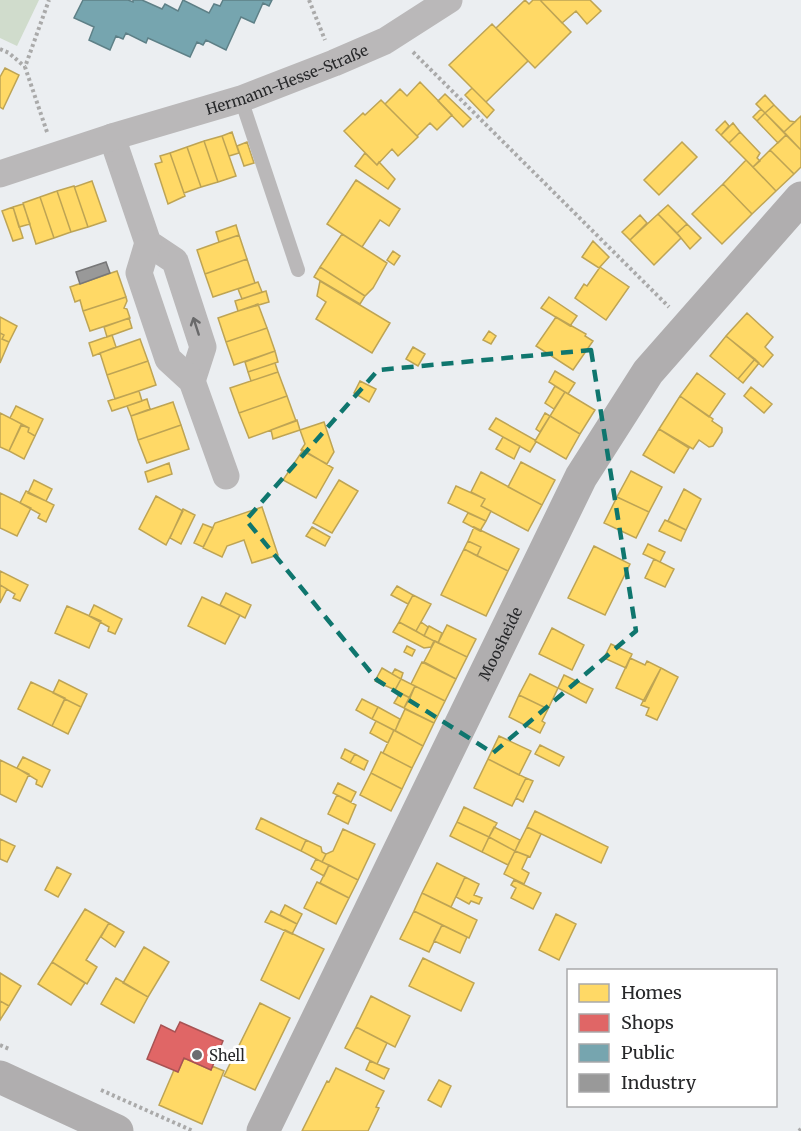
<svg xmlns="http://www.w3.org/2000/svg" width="801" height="1131" font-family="Merriweather,serif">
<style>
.green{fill:#d0dccc}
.homes{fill:#ffd966;stroke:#bea454;stroke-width:1.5}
.shops{fill:#e06666;stroke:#a85354;stroke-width:1.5}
.public{fill:#76a5af;stroke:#5e8087;stroke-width:1.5}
.industry{fill:#999;stroke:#777778;stroke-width:1.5}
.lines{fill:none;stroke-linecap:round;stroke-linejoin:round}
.path{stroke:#aaa;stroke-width:4;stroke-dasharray:3 3;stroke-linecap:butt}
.lane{stroke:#bab8b9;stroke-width:14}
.street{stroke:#bab8b9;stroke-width:27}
.secondary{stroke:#b0aeaf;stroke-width:33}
.oneway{stroke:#69696a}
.marked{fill:none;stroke:#0f766e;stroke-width:4.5;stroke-dasharray:12 8;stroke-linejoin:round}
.poi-dot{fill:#6c6d70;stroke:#fff;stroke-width:2}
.labels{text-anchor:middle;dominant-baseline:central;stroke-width:6;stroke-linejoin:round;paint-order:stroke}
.street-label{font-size:15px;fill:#27282a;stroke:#fff}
.poi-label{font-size:15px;fill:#27282a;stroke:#fff;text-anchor:start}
</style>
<rect width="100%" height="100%" fill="#ebeef1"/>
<!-- green -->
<path class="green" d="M0 0H39L17 46 0 38Z"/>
<!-- homes -->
<path class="homes" d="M525 0 529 4 533 0H540L571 32 535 68 496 28Z
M540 0H590L601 11 587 24 576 11 562 23Z
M492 24 528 61 486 102 449 65Z
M5 68 19 75 3 109 0 107V77Z
M420 82 452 115 437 130 430 123 417 136 385 104 400 89 407 96Z
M472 88 494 110 487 118 465 95Z
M445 94 471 119 463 127 438 101Z
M765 95 774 105 765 113 756 104Z
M381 100 418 137 398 156 392 149 377 165 344 131 363 113 365 115Z
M774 105 790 121 795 122 784 132 765 113Z
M761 109 765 113 757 121 753 117Z
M765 113 786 135 778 143 757 121Z
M801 116V150L784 132Z
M725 121 729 126 721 135 716 130Z
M733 123 740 132 729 143 721 135Z
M232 132 239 153 229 156 222 136Z
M740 132 760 153 757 158 760 161 753 167 729 143Z
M786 135 801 150V167L794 174 770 150Z
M222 136 236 176 218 182 204 141Z
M204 141 218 182 201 187 187 147Z
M247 142 254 163 244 166 237 146Z
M682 142 697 157 659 195 644 180Z
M187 147 201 187 184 193 170 153Z
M770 150 794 174 776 191 753 167Z
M170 153 185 196 168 204 155 164 162 162 160 156Z
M365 153 377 165 379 162 395 179 388 189 355 166Z
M746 160 776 191 752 214 723 184Z
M356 180 400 209 389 226 380 220 362 247 327 224Z
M92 181 106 221 88 227 74 186 75 187Z
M723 184 752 214 722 244 692 214Z
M74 186 88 227 71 232 57 191Z
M57 191 71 232 54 238 40 197Z
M40 197 54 238 36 244 23 203Z
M23 204 30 224 19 227 13 207Z
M668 205 687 224 677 233 658 214Z
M13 207 23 238 13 241 2 211Z
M658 214 681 238 654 265 630 240Z
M640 215 647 223 630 240 622 232Z
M687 224 701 238 690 249 677 233Z
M236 225 239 235 219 242 216 232Z
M342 234 387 263 373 288 365 296 320 267Z
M239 235 247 259 205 274 197 250Z
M593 241 609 257 599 268 582 257Z
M393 251 400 256 394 265 387 260Z
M247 259 255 283 213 297 205 274Z
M320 267 365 296 360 304 314 277Z
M600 267 629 287 606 320 575 298 584 284 587 286Z
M117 271 126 297 83 311 80 300 75 302 70 287Z
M320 281 390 323 372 353 316 319 326 302 317 296Z
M258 282 262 292 242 299 238 289Z
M266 291 269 302 238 311 235 301Z
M126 297 127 301 124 308 127 309 130 318 90 331 83 311Z
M549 297 577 316 570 326 541 308Z
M258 304 267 328 226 342 218 318Z
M747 313 773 337 765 347 773 355 763 367 726 336Z
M0 317 17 326 9 342 2 339 4 335 0 333Z
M556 317 586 334 585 336 593 341 573 370 536 346Z
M129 318 132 328 107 337 104 327Z
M267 328 275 351 234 365 226 342Z
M489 331 496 336 491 344 483 340Z
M0 333 4 335 2 339 9 342 0 363Z
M112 335 116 347 93 356 89 343Z
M726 336 755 359 738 379 710 356Z
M140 339 148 361 107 375 100 353Z
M413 347 425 354 418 366 406 359Z
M275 351 278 362 248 372 245 362Z
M755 359 759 363 743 383 738 379Z
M148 361 156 385 115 399 107 375Z
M275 363 278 372 251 381 248 372Z
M555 371 575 383 568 394 549 382Z
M278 372 287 396 239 413 230 388Z
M697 373 725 394 709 417 680 396Z
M360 381 376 389 369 402 354 393Z
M555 386 565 392 554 409 545 403Z
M751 387 772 404 764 413 744 396Z
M139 391 142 401 112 411 108 401Z
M565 392 595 410 580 434 550 416Z
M287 396 296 421 249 438 239 413Z
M680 396 713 419 712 421 722 428V432L713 446 709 447 699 440 693 449 659 429Z
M147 399 150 409 131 416 127 406Z
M173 402 181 425 138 440 131 416Z
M16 406 43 419 35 436 28 432 29 428 10 418Z
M0 413 22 424 9 451 0 447Z
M545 413 550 416 540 432 536 429Z
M550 416 580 434 566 459 535 441Z
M496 418 535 440 536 442 530 452 489 429Z
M297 420 300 430 273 439 271 430Z
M324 422 334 452 327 464 301 450 305 444 300 430Z
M21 425 29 428 28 432 35 436 24 459 9 451Z
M181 425 189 449 147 463 138 440Z
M659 429 689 448 674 473 643 455Z
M503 437 520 446 514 459 496 449Z
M303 450 333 468 316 498 283 480Z
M521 462 555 480 542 505 508 487Z
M169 463 172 474 148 482 145 472Z
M631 471 662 487 649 512 617 497Z
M481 472 542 505 528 531 481 506 485 499 471 492Z
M34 480 52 489 46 501 28 493Z
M339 480 358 491 332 533 313 523Z
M456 486 485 499 481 506 491 511 486 521 448 503Z
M684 489 701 499 686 530 668 521Z
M26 491 54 505 46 522 38 518 40 514 20 503Z
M0 493 31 508 17 536 0 528Z
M156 496 183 511 166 545 139 529Z
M617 497 649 512 636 538 604 523Z
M262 507 278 555 252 563 244 540 227 546 222 557 203 548 215 523Z
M183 509 195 515 181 544 170 538Z
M468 513 486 521 480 531 463 522Z
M665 520 686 530 681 541 659 531Z
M203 524 213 528 203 547 194 543Z
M312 527 330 537 325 546 306 536Z
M474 527 519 549 508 571 477 556 481 547 468 541Z
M468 541 481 547 477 556 464 549Z
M648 544 665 552 660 562 643 554Z
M594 546 630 564 605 615 568 598Z
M464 549 508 571 486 616 441 595Z
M654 559 674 569 665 587 645 578Z
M0 571 28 585 20 601 13 598 15 594 0 585Z
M0 585 7 589 0 603Z
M397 586 413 595 408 604 391 595Z
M226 593 251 605 245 618 220 605Z
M413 595 431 604 416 631 399 622Z
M202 597 240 615 225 644 188 626Z
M94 605 122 619 115 634 108 631 109 627 89 616Z
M67 606 101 621 89 648 55 633Z
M399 622 434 641 431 647 424 648 393 632Z
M421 622 428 627 424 636 416 631Z
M447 625 476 639 467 657 438 643Z
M429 626 442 633 438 643 424 636Z
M552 628 584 645 572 670 539 654Z
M435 641 467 657 456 679 424 662Z
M611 644 632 654 626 668 604 658Z
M407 646 415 650 412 656 404 652Z
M630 658 645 665 647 661 661 668 645 701 616 688Z
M422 662 456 679 445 701 411 684Z
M382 668 401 679 395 690 375 681Z
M661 668 678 677 657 720 646 715 649 708 641 705Z
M395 669 403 673 401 679 392 674Z
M530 674 558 688 548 709 519 695Z
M564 675 593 689 586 703 558 688Z
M401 679 415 686 410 698 395 690Z
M59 680 87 694 81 707 53 693Z
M31 682 65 698 52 726 18 709Z
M415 686 445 701 434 723 404 708Z
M400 693 410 698 404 708 394 703Z
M519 695 548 709 542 721 545 723 540 733 509 717Z
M65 699 81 707 68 734 52 726Z
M362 699 378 707 372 719 356 710Z
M378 707 400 719 395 731 372 719Z
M405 709 434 723 423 746 395 731Z
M376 721 394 730 388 743 370 733Z
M394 730 423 746 412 768 383 753Z
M499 736 531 751 519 775 488 759Z
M540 745 564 757 559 766 535 754Z
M345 749 355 754 350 763 341 758Z
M381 752 412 768 402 789 371 773Z
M355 754 368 761 364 770 350 763Z
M23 757 50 770 42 787 36 784 37 780 17 768Z
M488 759 526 778 512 806 474 788Z
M0 760 29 774 16 802 0 794Z
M371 773 402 789 391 811 360 795Z
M526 778 533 781 523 802 516 798Z
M338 783 356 792 351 802 333 793Z
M337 795 356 805 348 824 328 814Z
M464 807 497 823 489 837 457 822Z
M535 811 608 847 601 863 527 827Z
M261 818 306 840 301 851 256 829Z
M457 822 489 837 482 852 450 836Z
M494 827 520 840 515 851 489 837Z
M527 827 541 834 530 857 515 851Z
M343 829 375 844 358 880 322 862 326 854 333 851Z
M489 837 515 851 508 865 482 852Z
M0 839 15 846 7 862 0 859Z
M306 840 321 847 322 852 326 854 322 862 301 851Z
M515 851 528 856 522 869 529 873 524 884 504 874Z
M316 859 329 865 324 876 311 869Z
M437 863 465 877 451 907 422 893Z
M329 865 358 880 349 898 320 883Z
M57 867 71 874 58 897 45 890Z
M465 877 479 884 474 895 482 898 479 904 471 901 469 904 456 897Z
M514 880 541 893 533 909 511 898 516 888 511 885Z
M317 882 349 898 336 924 304 908Z
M422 893 477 920 469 938 414 911Z
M285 905 302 914 297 924 280 915Z
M85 909 109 923 86 960 97 967 87 984 52 962Z
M271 911 297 924 292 934 265 922Z
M414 911 442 925 429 952 400 939Z
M556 914 576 924 559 960 539 950Z
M109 923 124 932 115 947 101 937Z
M442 925 467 937 460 953 434 941Z
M285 930 324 949 299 999 261 980Z
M144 947 169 962 148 997 123 983Z
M423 958 474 983 461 1011 409 986Z
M52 962 85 983 71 1005 38 984Z
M0 973 21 986 9 1006 0 1001Z
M116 978 148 997 134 1023 101 1004Z
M371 996 410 1016 395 1047 356 1027Z
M0 1001 9 1006 0 1020Z
M260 1003 290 1018 255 1090 224 1076Z
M356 1027 387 1043 377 1064 345 1048Z
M184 1058 211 1070 212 1066 224 1071 202 1124 159 1105 174 1070 178 1072Z
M370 1061 389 1069 384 1079 366 1070Z
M336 1068 384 1091 376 1107 379 1108 368 1131H302L327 1081 329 1082Z
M439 1080 451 1086 441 1107 428 1100Z"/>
<!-- shops -->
<path class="shops" d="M180 1022 223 1041 211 1070 184 1058 178 1072 147 1059 161 1025 175 1032Z"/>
<!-- public -->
<path class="public" d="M83 0H128L133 2V0H142L162 9 165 4 178 11 183 0 209 13 214 4 220 6 223 0H272L269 6 263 3 254 23 241 17 226 50 206 40 203 45 197 42 190 57 148 38 146 43 126 33 123 39 116 36 110 50 89 40 94 27 74 18Z"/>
<!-- industry -->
<path class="industry" d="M106 262 110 273 80 284 76 272Z"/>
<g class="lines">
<!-- path -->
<path class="path" d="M309 0 325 40
M0 49 9 53 25 67
M413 52 669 307
M47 132 25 67 49 0
M0 1045 9 1049
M101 1090 193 1131
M799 1131 801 1129"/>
<!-- lane -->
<path class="lane" d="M241 99 298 270"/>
<!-- street -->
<g class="street">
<path d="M112 137 148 243 175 261 203 347 192 381"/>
<path id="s1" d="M0 174 112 137 241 99 334 63 385 41 449 0"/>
<path d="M148 243 139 273 168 359 192 381 226 476"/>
</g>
<!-- secondary -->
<g class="secondary">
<path d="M0 1077 117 1131"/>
<path id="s2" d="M263 1131 581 477 648 372 801 198"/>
</g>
</g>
<!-- one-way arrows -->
<defs><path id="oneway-shaft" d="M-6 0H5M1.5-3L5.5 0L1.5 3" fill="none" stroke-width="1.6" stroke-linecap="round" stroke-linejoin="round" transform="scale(1.5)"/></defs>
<use class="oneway" href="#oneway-shaft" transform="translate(196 326) rotate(-108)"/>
<!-- marked area -->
<path class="marked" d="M591 350 636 631 493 753 377 680 246 520 378 370Z"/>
<!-- markers -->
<circle class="poi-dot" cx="197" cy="1055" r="6"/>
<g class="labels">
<!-- street labels -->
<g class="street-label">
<text stroke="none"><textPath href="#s1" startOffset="302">Hermann-Hesse-Straße</textPath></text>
<text stroke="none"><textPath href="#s2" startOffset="542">Moosheide</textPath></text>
</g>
<!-- poi labels -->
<g class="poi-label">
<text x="209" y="1055">Shell</text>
</g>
</g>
<!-- legend -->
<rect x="567" y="969" width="210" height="138" fill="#ffffff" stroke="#a9a9aa" stroke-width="1.5"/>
<rect x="579" y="984" width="30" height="18" fill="#ffd966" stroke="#a9a9aa" stroke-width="1.5"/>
<text x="621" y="999" font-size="18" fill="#27282a">Homes</text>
<rect x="579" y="1014" width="30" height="18" fill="#e06666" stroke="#a9a9aa" stroke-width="1.5"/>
<text x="621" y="1029" font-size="18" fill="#27282a">Shops</text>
<rect x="579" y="1044" width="30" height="18" fill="#76a5af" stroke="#a9a9aa" stroke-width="1.5"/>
<text x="621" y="1059" font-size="18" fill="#27282a">Public</text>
<rect x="579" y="1074" width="30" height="18" fill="#999999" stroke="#a9a9aa" stroke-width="1.5"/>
<text x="621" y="1089" font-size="18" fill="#27282a">Industry</text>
</svg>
